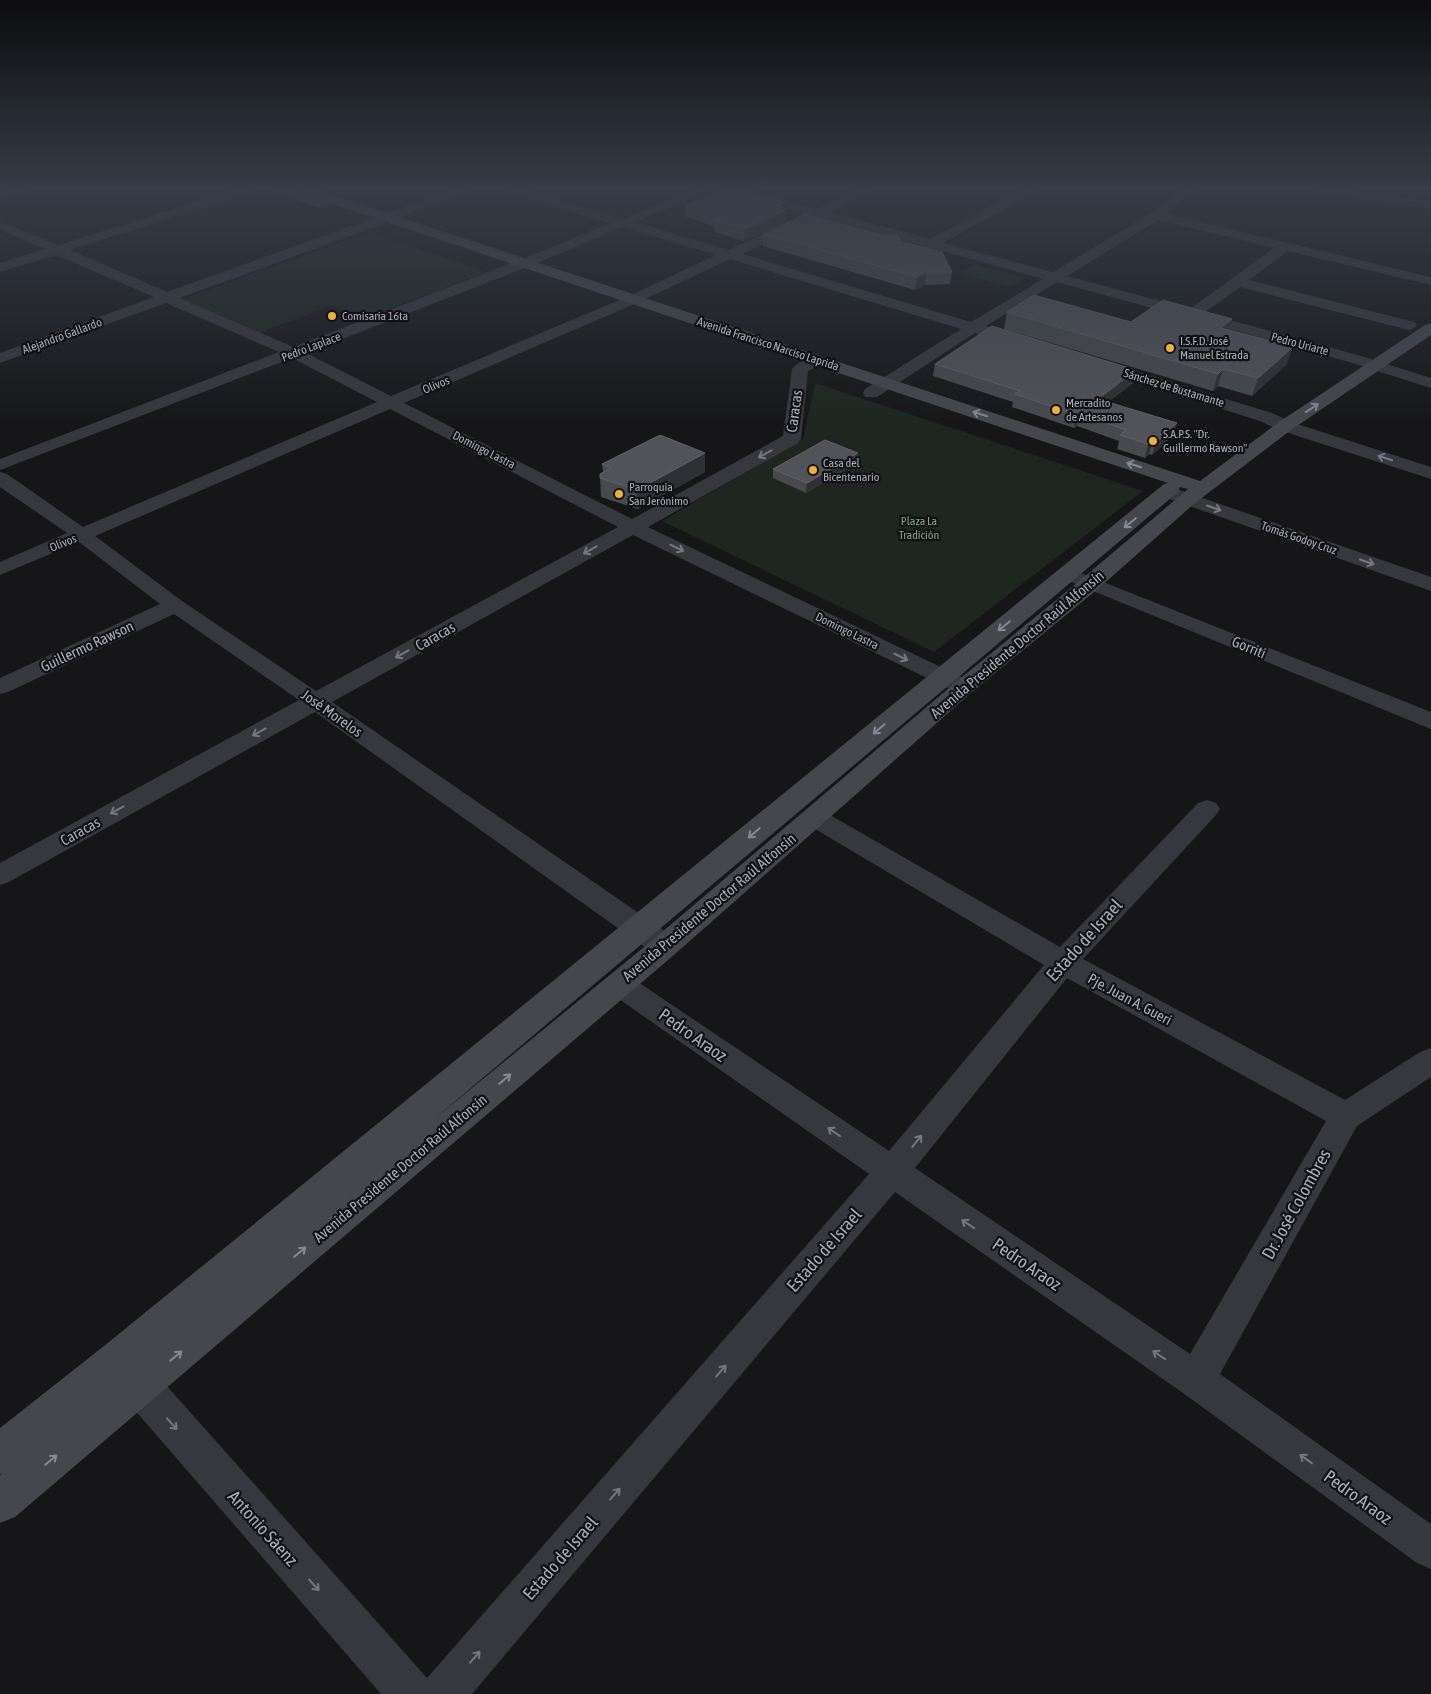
<svg xmlns="http://www.w3.org/2000/svg" width="1431" height="1694" font-family="'Asap Condensed',sans-serif">
<style>
.green{fill:#1e261f}
.lines{fill:none;stroke-linecap:round;stroke-linejoin:round}
.minor{fill:#37383d;fill-rule:evenodd}
.tertiary{fill:#37383d;fill-rule:evenodd}
.secondary{fill:#45474d;fill-rule:evenodd}
.wall{fill:#47494d}
.shaded-wall{fill:#2f3033}
.building{fill:#525359;stroke:#5f6168}
.oneway{stroke:#858993}
.oneway2{stroke:#757881}
.poi-dot{fill:#f2b134;stroke:#111113;stroke-width:2}
.labels{text-anchor:middle;dominant-baseline:central;stroke-width:4.5;stroke-linejoin:round;paint-order:stroke}
.far-poi-label{font-size:12px;fill:#a8adb8;stroke:#111113;text-anchor:start}
.far-street-label{font-size:12px;fill:#a8adb8;stroke:#111113}
.far-park-label{font-size:12px;fill:#7fa381;stroke:#111113}
.street-label{font-size:15px;fill:#a8adb8;stroke:#111113}
.near-street-label{font-size:18px;fill:#a8adb8;stroke:#111113}
</style>
<rect width="100%" height="100%" fill="#161618"/>
<!-- green -->
<path class="green" d="M369 232 486 272 364 318 331 305 260 333 183 299Z
M975 264 1023 278 1009 287 960 273Z
M815 383 1143 491 934 652 662 521 803 439Z"/>
<g class="lines">
<!-- minor -->
<path class="minor" d="M9 190H29L27 193 0 200V192Z
M235 190H253L251 193 70 250 167 292 452 190H469L467 193 180 298 293 347 520 260 610 223 508 193 506 190H525L622 219 693 190H709L707 193 635 222 728 250 806 214 730 193 728 190H747L817 209 857 190H873L871 193 830 212 930 239 1021 190H1036L1034 193 943 243 1053 272 1151 213 1181 190H1194L1166 214 1431 277V285L1288 251 1249 280 1414 322 1417 325 1414 328 1409 330 1240 287 1204 313 1361 356 1431 378V388L1349 362 1057 282 986 326 1025 338 1027 341 1025 344 1019 346 975 333 877 397H865L863 393 865 389 961 329 730 259 639 302 404 403 632 519 783 436 792 369C798 361 811 355 821 358L823 361 821 364 808 371 801 439 798 443 648 527 972 682 975 687 972 692 964 694 956 692 633 535 332 702 675 938 679 946 675 954C657 959 644 946 629 936L315 712 9 882 0 885V863L299 700 174 614 8 692 0 694V678L160 604 79 542 0 575V562L67 533 0 487V472L7 474 83 527 377 402 292 358 0 470V459L279 352 166 303 0 363V353L154 297 56 255 0 272V263L45 249 0 230V221L58 245ZM819 217 1043 279 971 322 742 254ZM1158 220 1274 248 1190 309 1067 276ZM623 227 716 255 629 296 391 396 306 353 530 266ZM390 409 618 527 316 691 182 601 95 536Z
M1312 190H1344L1431 201V209L1318 194Z
M1102 361 1272 413 1291 422 1431 467V479L1279 430 1260 421 1096 369 1094 366 1096 363Z
M1068 568 1431 712V729L1061 578 1058 574 1061 570Z
M1207 800 1216 803 1220 809 1216 815 1083 959 1345 1100 1420 1052 1431 1048V1077L1357 1126 1220 1374 1431 1524V1569L1417 1563 1183 1393 895 1192 472 1694H421L427 1678 869 1174 609 992 604 984 609 976 619 973 629 976 889 1151 1044 965 805 823 801 817 805 811 814 808 823 811 1060 947 1198 803ZM1067 978 1326 1121 1190 1354 915 1168Z"/>
<!-- tertiary -->
<path class="tertiary" d="M1168 486 1431 577V591L1161 496 1158 492 1161 488Z
M127 1352 141 1357 427 1678 434 1694H381L113 1385 108 1371 113 1357Z"/>
<!-- secondary -->
<path class="secondary" d="M272 190H291L301 193 299 190H317L1200 481 1279 422 1425 325 1431 323V335L1291 430 1195 503 1099 588 972 692 675 954 15 1517 0 1523V1475L2 1474H0V1428L104 1346 1164 484 1168 483 327 202 329 204 327 207 322 208 273 193ZM1180 487 1188 489 1083 578 956 682 655 938 433 1120 1178 492Z"/>
</g>
<!-- wall -->
<path class="wall" d="M786 202 787 221 744 241 714 232V226L685 217V206Z
M763 234 901 241 952 272 950 284 925 285 915 290 763 246Z
M1007 312 1229 331 1287 364 1252 396 1218 386 1213 391 1004 329Z
M935 364 1133 383 1108 402 1177 423 1173 436 1152 455 1149 454 1145 458 1117 449 1119 441 1077 426 1074 428 1012 407 1013 402 933 376Z
M705 453V472L638 509 601 497 600 474 603 472 602 464Z
M858 453 857 463 806 493 773 478V469Z"/>
<!-- shaded-wall -->
<path class="shaded-wall" d="M786 202V210L787 209V221L744 241V229L778 206Z
M926 272 925 285 915 290 917 277Z
M1232 319 1227 336 1221 328Z
M1293 347 1287 364 1252 396 1258 378Z
M1223 369 1218 386 1213 391 1218 374Z
M1136 370 1133 383 1095 412 1098 399Z
M1079 413 1077 426 1074 428 1077 415Z
M1177 423 1173 436 1152 455 1156 442Z
M1153 441 1149 454 1145 458 1148 444Z
M705 453V472L638 509 637 490Z
M858 453 857 463 806 493 807 483Z"/>
<!-- building -->
<path class="building" d="M722 190H736L786 202 778 206 787 209 744 229 714 220 722 217 685 206Z
M805 214 882 235H897L901 241 942 252 952 272H926L917 277 763 234Z
M1034 295 1131 322 1163 300 1232 319 1221 328 1293 347 1258 378 1223 369 1218 374 1007 312Z
M992 326 1136 370 1098 399 1177 423 1156 442 1153 441 1148 444 1120 435 1126 430 1079 413 1077 415 1015 394 1020 391 935 364Z
M660 435 705 453 637 490 600 478V474L611 468 602 464Z
M825 440 858 453 807 483 773 469Z"/>
<!-- one-way arrows -->
<defs><path id="oneway-shaft" d="M-6 0H5M1.5-3L5.5 0L1.5 3" fill="none" stroke-width="1.6" stroke-linecap="round" stroke-linejoin="round" transform="scale(1.25)"/></defs>
<g class="oneway">
<use href="#oneway-shaft" transform="translate(1312 408) rotate(-33)"/>
<use href="#oneway-shaft" transform="translate(980 414) rotate(-162)"/>
<use href="#oneway-shaft" transform="translate(1134 465) rotate(-162)"/>
<use href="#oneway-shaft" transform="translate(1130 523) rotate(141)"/>
<use href="#oneway-shaft" transform="translate(1004 626) rotate(141)"/>
<use href="#oneway-shaft" transform="translate(879 729) rotate(140)"/>
<use href="#oneway-shaft" transform="translate(754 833) rotate(140)"/>
<use href="#oneway-shaft" transform="translate(505 1079) rotate(-40)"/>
<use href="#oneway-shaft" transform="translate(300 1252) rotate(-40)"/>
<use href="#oneway-shaft" transform="translate(176 1356) rotate(-40)"/>
<use href="#oneway-shaft" transform="translate(51 1460) rotate(-40)"/>
</g>
<g class="oneway2">
<use href="#oneway-shaft" transform="translate(765 454) rotate(151)"/>
<use href="#oneway-shaft" transform="translate(1385 458) rotate(-162)"/>
<use href="#oneway-shaft" transform="translate(1214 508) rotate(19)"/>
<use href="#oneway-shaft" transform="translate(677 548) rotate(26)"/>
<use href="#oneway-shaft" transform="translate(590 550) rotate(151)"/>
<use href="#oneway-shaft" transform="translate(1367 562) rotate(19)"/>
<use href="#oneway-shaft" transform="translate(402 654) rotate(151)"/>
<use href="#oneway-shaft" transform="translate(901 657) rotate(26)"/>
<use href="#oneway-shaft" transform="translate(259 732) rotate(151)"/>
<use href="#oneway-shaft" transform="translate(117 810) rotate(151)"/>
<use href="#oneway-shaft" transform="translate(834 1132) rotate(-145)"/>
<use href="#oneway-shaft" transform="translate(917 1141) rotate(-51)"/>
<use href="#oneway-shaft" transform="translate(968 1224) rotate(-146)"/>
<use href="#oneway-shaft" transform="translate(1159 1355) rotate(-146)"/>
<use href="#oneway-shaft" transform="translate(721 1371) rotate(-49)"/>
<use href="#oneway-shaft" transform="translate(172 1424) rotate(48)"/>
<use href="#oneway-shaft" transform="translate(1306 1459) rotate(-144)"/>
<use href="#oneway-shaft" transform="translate(615 1494) rotate(-49)"/>
<use href="#oneway-shaft" transform="translate(314 1585) rotate(48)"/>
<use href="#oneway-shaft" transform="translate(475 1657) rotate(-49)"/>
</g>
<!-- sky -->
<linearGradient id="sky" x2="0" y2="1"><stop stop-color="#0c0c0d"/><stop offset="0.44" stop-color="#363c48"/><stop offset="1" stop-color="#363c48" stop-opacity="0"/></linearGradient>
<rect width="1431" height="427" fill="url(#sky)"/>
<!-- markers -->
<g class="poi-dot">
<circle cx="332" cy="316" r="5"/>
<circle cx="1170" cy="348" r="5"/>
<circle cx="1056" cy="410" r="5"/>
<circle cx="1153" cy="441" r="5"/>
<circle cx="813" cy="470" r="5"/>
<circle cx="619" cy="494" r="5"/>
</g>
<g class="labels">
<!-- far-poi labels -->
<g class="far-poi-label">
<text x="342" y="316">Comisaría 16ta</text>
<text x="1180" y="341">I.S.F.D. José<tspan x="1180" dy="14">Manuel Estrada</tspan></text>
<text x="1066" y="403">Mercadito<tspan x="1066" dy="14">de Artesanos</tspan></text>
<text x="1163" y="434">S.A.P.S. "Dr.<tspan x="1163" dy="14">Guillermo Rawson"</tspan></text>
<text x="823" y="463">Casa del<tspan x="823" dy="14">Bicentenario</tspan></text>
<text x="629" y="487">Parroquia<tspan x="629" dy="14">San Jerónimo</tspan></text>
</g>
<!-- far-street labels -->
<g class="far-street-label">
<text transform="translate(62 336) rotate(-20)">Alejandro Gallardo</text>
<text transform="translate(768 344) rotate(18)">Avenida Francisco Narciso Laprida</text>
<text transform="translate(1300 344) rotate(15)">Pedro Uriarte</text>
<text transform="translate(311 347) rotate(-21)">Pedro Laplace</text>
<text transform="translate(436 385) rotate(-23)">Olivos</text>
<text transform="translate(1174 388) rotate(17)">Sánchez de Bustamante</text>
<text transform="translate(484 450) rotate(27)">Domingo Lastra</text>
<text transform="translate(1299 538) rotate(19)">Tomás Godoy Cruz</text>
<text transform="translate(63 543) rotate(-22)">Olivos</text>
<text transform="translate(847 631) rotate(26)">Domingo Lastra</text>
</g>
<!-- far-park labels -->
<g class="far-park-label">
<text x="919" y="521">Plaza La<tspan x="919" dy="14">Tradición</tspan></text>
</g>
<!-- street labels -->
<g class="street-label">
<text transform="translate(794 411) rotate(-82)">Caracas</text>
<text transform="translate(435 636) rotate(-29)">Caracas</text>
<text transform="translate(1017 644) rotate(-40)">Avenida Presidente Doctor Raúl Alfonsín</text>
<text transform="translate(87 646) rotate(-25)">Guillermo Rawson</text>
<text transform="translate(1249 647) rotate(22)">Gorriti</text>
<text transform="translate(332 713) rotate(35)">José Morelos</text>
<text transform="translate(80 831) rotate(-29)">Caracas</text>
<text transform="translate(709 907) rotate(-40)">Avenida Presidente Doctor Raúl Alfonsín</text>
<text transform="translate(1130 999) rotate(28)">Pje. Juan A. Gueri</text>
<text transform="translate(400 1168) rotate(-40)">Avenida Presidente Doctor Raúl Alfonsín</text>
</g>
<!-- near-street labels -->
<g class="near-street-label">
<text transform="translate(1084 940) rotate(-48)">Estado de Israel</text>
<text transform="translate(693 1035) rotate(35)">Pedro Araoz</text>
<text transform="translate(1296 1204) rotate(-61)">Dr. José Colombres</text>
<text transform="translate(824 1250) rotate(-49)">Estado de Israel</text>
<text transform="translate(1027 1264) rotate(34)">Pedro Araoz</text>
<text transform="translate(1358 1497) rotate(36)">Pedro Araoz</text>
<text transform="translate(263 1528) rotate(48)">Antonio Sáenz</text>
<text transform="translate(560 1558) rotate(-49)">Estado de Israel</text>
</g>
</g>
</svg>
